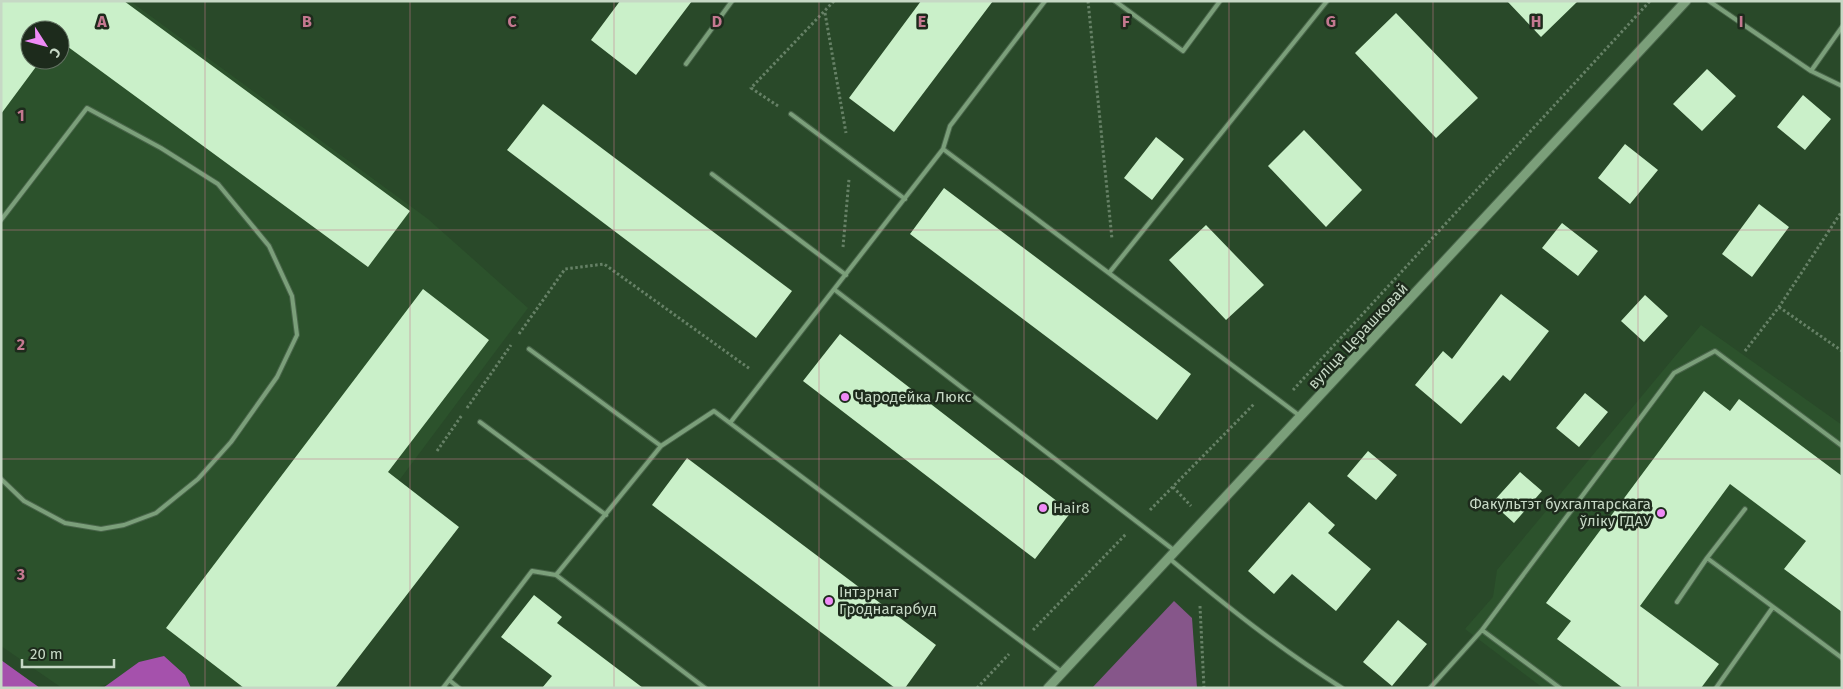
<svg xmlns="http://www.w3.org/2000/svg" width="1843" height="689" font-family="'Fira Sans',sans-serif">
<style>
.built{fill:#2c522c;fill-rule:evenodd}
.green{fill:#86568a}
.forest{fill:#a551ac}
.building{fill:#caf0c9}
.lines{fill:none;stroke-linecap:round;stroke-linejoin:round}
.service-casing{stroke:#49654a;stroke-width:6}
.tertiary-casing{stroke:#49654a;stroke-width:11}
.path{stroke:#668166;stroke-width:3;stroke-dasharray:2.5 2.5;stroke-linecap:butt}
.service{stroke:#7b9f7a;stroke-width:4}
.tertiary{stroke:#7b9f7a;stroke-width:9}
.grid{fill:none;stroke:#c47890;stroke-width:1;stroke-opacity:0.55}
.poi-dot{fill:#ef8bf7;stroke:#1d2b1c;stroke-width:2}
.labels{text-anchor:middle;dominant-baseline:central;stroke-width:5;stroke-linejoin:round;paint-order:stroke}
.street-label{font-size:15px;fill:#c6d8c5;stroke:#1d2b1c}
.poi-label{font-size:15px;fill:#c6d8c5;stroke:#1d2b1c;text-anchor:start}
.grid-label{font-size:16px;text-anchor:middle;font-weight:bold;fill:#c47890;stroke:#1d2b1c;stroke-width:5;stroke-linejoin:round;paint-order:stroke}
</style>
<rect width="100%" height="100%" fill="#294929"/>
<!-- built -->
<path class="built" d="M1 1H130L428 219 528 308 244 688H191L152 672 94 688H62L1 646ZM30 30H60V60H30Z
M1701 325 1842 425V688H1543L1465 629 1493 597 1497 570Z"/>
<!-- green -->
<path class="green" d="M1174 601 1192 618 1197 688H1092Z"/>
<!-- forest -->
<path class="forest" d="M164 656 185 675 191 688H103L139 662Z
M1 660 40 688H1Z"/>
<!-- building -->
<path class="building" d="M1 1H124L410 211 368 267 60 41V30H30V60H41L1 114Z
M620 1H692L636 75 591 40Z
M921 1H993L894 132 849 98Z
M1507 1H1578L1541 37Z
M1396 13 1478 98 1436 138 1355 53Z
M1707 69 1736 96 1702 131 1673 104Z
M1803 95 1831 119 1805 150 1777 127Z
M543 104 792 291 756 338 507 150Z
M1304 130 1362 190 1326 227 1268 166Z
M1156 137 1184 159 1152 200 1124 178Z
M1625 144 1658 170 1630 204 1598 178Z
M944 188 1191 374 1157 420 910 234Z
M1759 204 1789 227 1752 277 1722 254Z
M1562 223 1598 251 1578 276 1542 248Z
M1206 225 1264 285 1226 320 1169 260Z
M423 289 489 340 388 472 459 527 335 688H244L166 628Z
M1501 294 1549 331 1510 381 1503 375 1461 424 1415 385 1443 351 1452 359Z
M1645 295 1668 316 1644 342 1621 321Z
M840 334 1071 512 1035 559 803 381Z
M1704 391 1730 411 1739 399 1842 476V612L1784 569 1806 541 1730 484 1640 606 1719 664 1701 688H1623L1557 639 1571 621 1546 603Z
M1585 393 1608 412 1579 447 1556 428Z
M1368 451 1397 475 1376 500 1347 476Z
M687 458 936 645 905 688H895L652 505Z
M1520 472 1542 491 1514 523 1492 503Z
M1309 502 1335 525 1328 533 1371 569 1336 611 1292 574 1274 594 1248 571Z
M534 595 562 617 557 623 643 688H542L552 676 501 637Z
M1398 620 1427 644 1392 686 1363 662Z"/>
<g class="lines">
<!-- service casing -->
<g class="service-casing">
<path id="service" d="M1115 1 1183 51 1220 1
M1709 1 1811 71 1842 86
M686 64 732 1
M1811 71 1842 27
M791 114 905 199
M943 149 950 126 1045 1
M712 174 846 275
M1 220 87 108 161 148 218 184 269 246 292 296 297 335 277 377 231 442 198 479 156 513 124 525 101 529 65 523 24 501 1 479
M1109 273 1327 1
M835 290 1175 551
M529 349 661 446
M480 422 606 515
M1707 558 1842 658
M1170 559C1225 605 1280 649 1342 688
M1677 602 1707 558 1745 509
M1482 630 1560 688
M1062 672 730 423 943 149 1300 416
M449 680 459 688
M443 688 532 571 556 575
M705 688 556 575 661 446 714 411 730 423
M1430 688 1482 630 1674 373 1715 351 1842 446
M1716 688 1773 607"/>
</g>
<!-- tertiary casing -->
<g class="tertiary-casing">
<path id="tertiary" d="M1048 688 1686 1"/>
</g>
<!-- path -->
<path class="path" d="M1088 1 1112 239
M825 13 846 133
M778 106 751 88 834 1
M843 247 849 179
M1779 307 1842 351
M519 334 565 269 604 264 750 369
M1745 351 1779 307 1842 211
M1293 390 1650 1
M467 408 511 345
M437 451 462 415
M1173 487 1191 506
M1150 510 1254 404
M1200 606 1204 688
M1033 630 1126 534
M977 688 1009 654"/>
<!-- service -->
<use href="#service" class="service"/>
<!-- tertiary -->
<use href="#tertiary" class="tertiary"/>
</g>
<!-- grid -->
<path class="grid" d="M205 1V688M410 1V688M614 1V688M819 1V688M1024 1V688M1229 1V688M1433 1V688M1638 1V688M1 230H1842M1 459H1842"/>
<!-- markers -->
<g class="poi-dot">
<circle cx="845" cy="397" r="5"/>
<circle cx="1043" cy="508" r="5"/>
<circle cx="1661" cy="513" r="5"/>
<circle cx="829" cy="601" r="5"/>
</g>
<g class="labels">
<!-- street labels -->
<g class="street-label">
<text transform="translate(1358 336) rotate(-47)">вуліца Церашковай</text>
</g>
<!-- poi labels -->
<g class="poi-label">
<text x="855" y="397">Чародейка Люкс</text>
<text x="1651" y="504" text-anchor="end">Факультэт бухгалтарскага<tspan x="1651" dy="17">ўліку ГДАУ</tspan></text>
<text x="1053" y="508">Hair8</text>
<text x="839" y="592">Інтэрнат<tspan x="839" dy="17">Гроднагарбуд</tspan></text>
</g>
</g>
<g class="grid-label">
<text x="102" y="27">A</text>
<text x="307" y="27">B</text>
<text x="512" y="27">C</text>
<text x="717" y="27">D</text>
<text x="922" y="27">E</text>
<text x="1126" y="27">F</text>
<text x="1331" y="27">G</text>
<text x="1536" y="27">H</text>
<text x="1741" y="27">I</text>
<text x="21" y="121">1</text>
<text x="21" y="350">2</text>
<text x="21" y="580">3</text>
</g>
<!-- border -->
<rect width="1843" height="689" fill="none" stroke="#c6d8c5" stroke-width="5"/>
<!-- north arrow -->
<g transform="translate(45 45) rotate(126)"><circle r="24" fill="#1d2b1c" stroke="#617060"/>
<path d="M0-4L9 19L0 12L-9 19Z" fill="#ef8bf7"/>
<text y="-8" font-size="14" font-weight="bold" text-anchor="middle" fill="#c6d8c5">С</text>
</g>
<!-- scale -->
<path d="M22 659v8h92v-8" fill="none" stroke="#c6d8c5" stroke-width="2.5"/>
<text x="30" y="659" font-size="15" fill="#c6d8c5" stroke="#1d2b1c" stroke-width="4" paint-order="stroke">20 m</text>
</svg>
